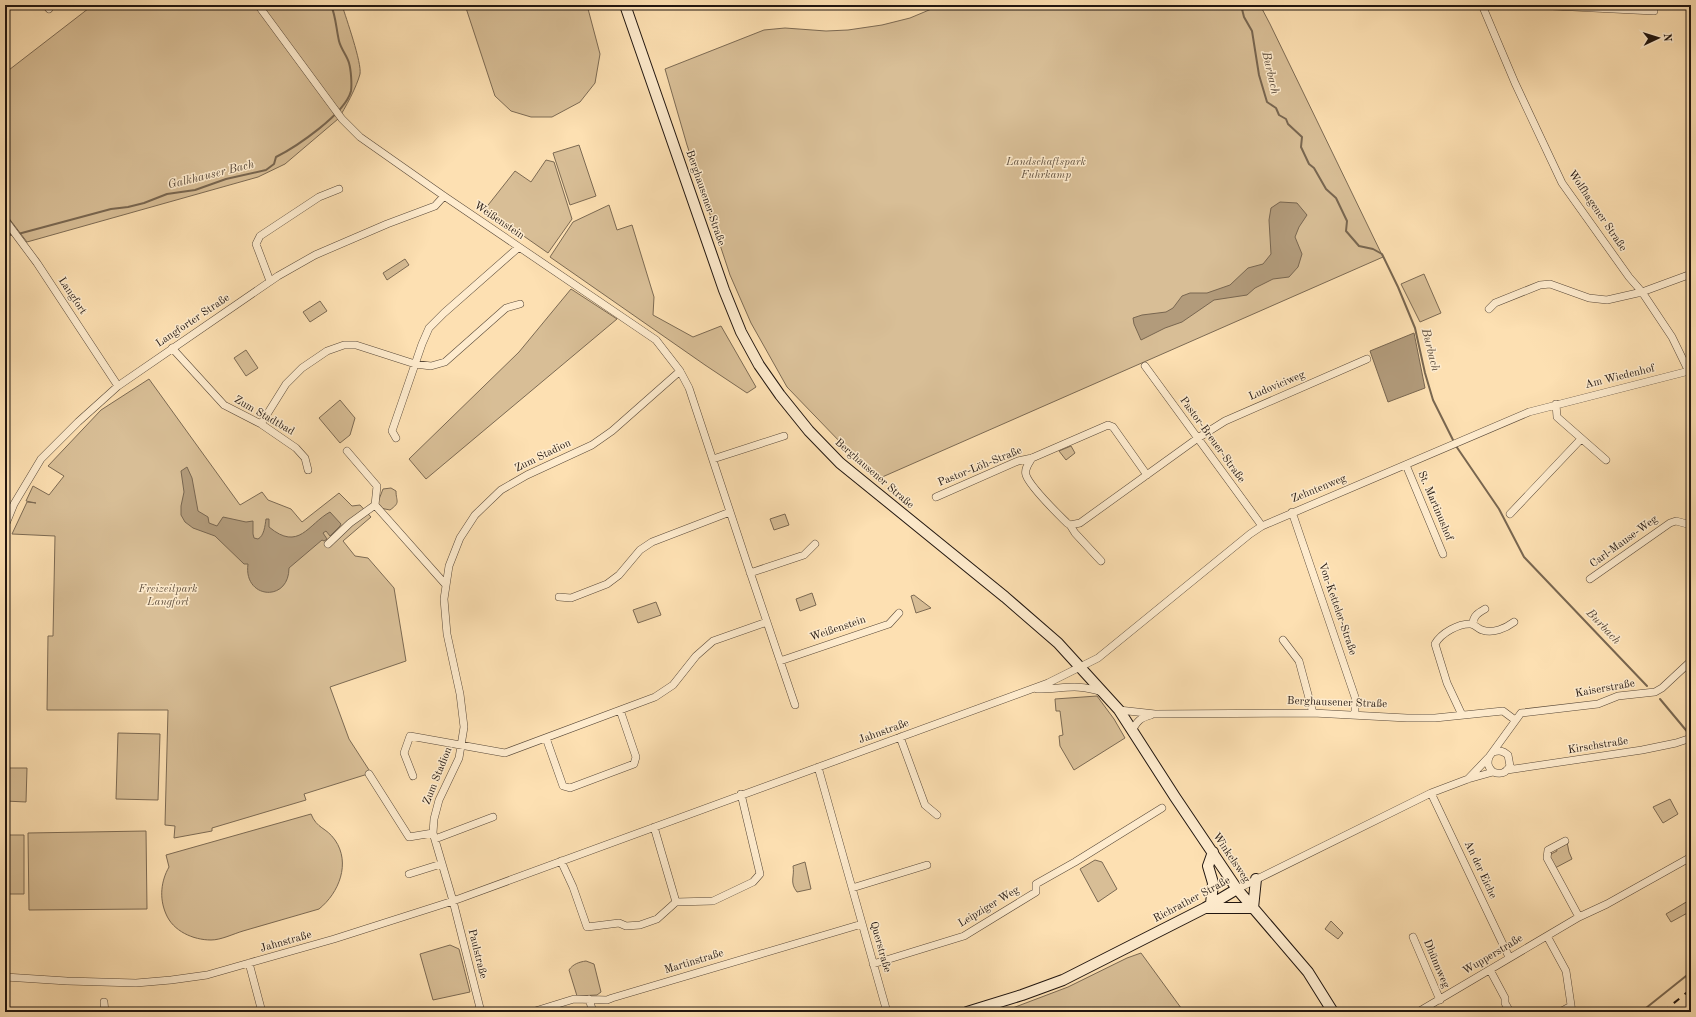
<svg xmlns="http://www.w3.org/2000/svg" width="1696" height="1017" font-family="'Old Standard TT',serif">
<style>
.green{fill:#d8be96;stroke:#7c6a53}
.water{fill:#b29b7b;stroke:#786650}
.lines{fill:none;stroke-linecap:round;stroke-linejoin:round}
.stream{stroke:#786650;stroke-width:2}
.street-casing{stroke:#584838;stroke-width:8}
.secondary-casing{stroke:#211610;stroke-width:12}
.street{stroke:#feebcd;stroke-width:7}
.secondary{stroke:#feebcd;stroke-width:10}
.rail{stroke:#211610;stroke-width:2;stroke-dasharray:7 7;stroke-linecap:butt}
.labels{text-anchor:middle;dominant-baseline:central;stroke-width:3;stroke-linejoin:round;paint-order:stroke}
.park-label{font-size:11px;font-style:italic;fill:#61513f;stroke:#feebcd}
.street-label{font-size:11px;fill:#211610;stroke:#feebcd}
.water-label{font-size:12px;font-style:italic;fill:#5b4b3b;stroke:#feebcd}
</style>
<rect width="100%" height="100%" fill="#fde0b2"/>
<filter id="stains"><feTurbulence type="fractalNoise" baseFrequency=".005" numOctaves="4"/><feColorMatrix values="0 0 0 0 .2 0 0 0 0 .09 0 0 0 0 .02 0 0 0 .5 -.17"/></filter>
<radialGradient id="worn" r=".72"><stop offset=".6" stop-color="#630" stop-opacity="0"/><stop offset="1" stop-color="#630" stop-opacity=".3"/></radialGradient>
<!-- green -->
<path class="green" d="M93 5H342C346 18 362 63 360 74 357 86 345 109 338 119L285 164 258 177 27 242 5 213V73Z
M465 5H587L600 54 595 83 580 102 552 117H531L511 111 495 96Z
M941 5H1260L1270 24 1383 257 880 478 871 474 787 387 751 323 730 275 687 145 665 69 764 30 785 28 826 31 848 30 882 25 910 18Z
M579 145 596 196 570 205 553 153Z
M546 160 554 162 572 219 548 253 485 209 515 171 531 182Z
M609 205 617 230 632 225 654 297 653 315 693 337 721 326 756 387 747 393 705 365 550 257 573 222Z
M405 259 409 265 387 280 383 273Z
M1424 274 1441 313 1420 322 1401 284Z
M571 289 617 319 426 479 409 459 519 352Z
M320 301 327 311 310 322 303 312Z
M246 350 258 368 246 376 234 358Z
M149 379 240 505 262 492 268 500 291 509 302 522 339 493 352 506 360 505 371 517 343 541 355 556 368 558 394 588 406 661 330 687 349 739 371 773 304 794 306 800 212 828V831L174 838 175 826 165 825 168 710H47L48 636H53L55 536 12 534 27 502 36 503 26 501 33 486 49 495 64 476 48 466 101 410Z
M340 400 355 418 350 435 340 443 319 418Z
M1071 446 1075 453 1066 460 1059 451Z
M391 488 396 491C396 502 401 502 390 510L380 508 378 502 383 489Z
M785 514 789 525 774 530 770 519Z
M812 593 816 605 800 611 796 599Z
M914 595 931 608 916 613 911 596Z
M656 602 661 615 638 623 633 610Z
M1097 696 1114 719 1125 738 1074 770 1060 746 1059 736 1063 735 1060 711H1056L1055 699Z
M118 733 160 734 158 800 116 799Z
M5 768H27L26 802 5 801Z
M1670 799 1678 814 1663 823 1653 807Z
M311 814C317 829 326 827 335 840 351 863 339 893 319 909 294 916 268 924 243 931 233 934 221 940 211 940 193 940 173 931 166 914 159 898 161 881 169 867L166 855Z
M146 831 147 909 29 910 28 833Z
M5 835H24V894H5Z
M1567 842 1569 852 1572 859 1555 868 1550 858 1551 854 1557 851 1556 848Z
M1095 860 1102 862 1117 889 1098 902 1080 869Z
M805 862 811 889 797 892C789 882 795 876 793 866Z
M1688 901 1691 907V911L1671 922 1666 914Z
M1331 921 1343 933 1338 939 1325 929Z
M450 945 459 949 470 992 433 1000 420 954Z
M1141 953 1184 1012H1011L1010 1009 1068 987 1127 958Z
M586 961 594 964 601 992 597 995 577 996 569 970C573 964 579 962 586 961Z"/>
<!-- water -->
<path class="water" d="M1280 202 1297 203 1307 215 1299 227 1295 237 1302 254 1298 267 1289 277 1273 279 1255 288 1247 295 1214 300 1182 322 1165 328 1141 340 1134 324 1133 318 1142 315 1166 312 1173 308 1182 296 1190 293H1207L1230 285 1248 268 1263 264 1271 254 1269 220 1271 208Z
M1414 333 1425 388 1388 402 1370 351Z
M187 467 192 478 198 511 208 517 209 523 217 526 223 517 246 522 253 521V534L254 538 258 539C264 536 265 526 266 519H269V527C299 552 308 524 330 512L341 524 340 526 330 536 326 531 323 533 327 539 324 541 322 540 289 568C289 603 243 599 248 564H244L215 536 193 528 185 522 181 515V506L184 492 181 471Z"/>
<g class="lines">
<!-- stream -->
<path class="stream" d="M1241 5 1244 17 1252 31 1259 75 1267 102 1276 108 1279 115 1286 119 1288 124 1302 137 1301 147 1309 164 1314 168 1326 189 1336 198 1347 221 1346 231 1359 246 1373 249 1382 254 1398 287 1415 328 1425 373 1433 400 1454 442
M18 234 111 209 128 207 144 203 167 194 195 190 226 179 266 170 274 164 276 157C296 147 345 114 351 91 352 84 351 70 349 63 347 56 341 49 339 41 336 28 336 17 331 5
M5 236 14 234
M1456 446 1499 509 1524 557 1647 686
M1660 699 1690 735
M1641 1012 1691 972"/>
<!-- street casing -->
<g class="street-casing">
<path id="street" d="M46 5 49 9
M258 5 342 119 360 137 444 196 656 340 680 371 689 388 749 569 795 705
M1482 5 1515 83 1562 183 1629 277 1642 292 1672 337 1691 376
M1532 5 1654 11
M5 220 37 263 118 386
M270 281 256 244 260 236 319 197 339 189
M1489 309 1495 303 1540 285 1550 284 1589 298 1607 300 1642 292 1691 274
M172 348 224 405 261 424 296 448 305 458 308 470
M1145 366 1262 526
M1556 404 1557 417 1606 460
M261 424 286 384 302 368 327 351 344 345H356L415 364 431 366 445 362 506 308 520 304
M396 438 392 431 422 344 429 328 444 313 519 247
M347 451 377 486 375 505
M1032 458C1029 463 1024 469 1026 475 1030 487 1057 513 1067 523L1070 525 1080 523 1198 438 1225 421 1367 359
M713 459 784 436
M1406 465 1443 554
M936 497 1018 461 1032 458 1108 425 1113 427 1147 475
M375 505 446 585
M1292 512 1355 697V715
M1510 514 1581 439
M1070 525 1075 533 1101 561
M5 526 14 504 41 459 78 422 118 386 278 276 315 255 387 224 435 206 444 196
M328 544 350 523 375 505
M750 573 804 555 815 544
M1590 579 1670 523 1676 521 1691 525
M559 597 571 598 607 584 619 575 640 550 652 542 730 512
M1473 624C1473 616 1478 613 1485 609
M1283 640 1299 661 1313 713
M780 661 889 624 899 613
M1037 689C1064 689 1075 683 1102 692
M1119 710 1155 714 1313 713 1407 718H1435L1503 711 1515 720
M1462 715 1447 683 1435 644C1441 633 1459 623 1471 624 1476 625 1478 629 1482 630 1493 634 1506 628 1514 622
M1132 731C1137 721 1140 718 1151 715
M900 737 925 805 937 815
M546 738 563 786 570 788 634 764 636 757 620 710
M1493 752C1500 750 1503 751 1508 755L1510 766C1506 773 1501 775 1493 772 1488 767 1487 764 1489 757L1521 713 1598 704 1618 696 1655 692 1662 688 1691 661
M818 767 887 1012
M1507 770 1642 750 1676 743 1691 738
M369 774 409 837 433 833
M413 776 404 753 410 736 505 753 655 697 673 685 696 656 713 641 767 622
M1468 779 1488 758
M1431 793 1509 957
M654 827 676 902
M435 839 493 817
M1565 841 1548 850 1547 858 1579 917
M561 861 573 887 587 927 619 923 626 926 640 925 657 919 676 902 713 901 753 882 760 874 741 794
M409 874 441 864
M852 888 927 865
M1237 889 1431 793 1468 779 1493 772
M1547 936 1566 971 1572 1012
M1413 937 1440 1000
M249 963 262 1012
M873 964 964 936 1036 892V884L1075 862 1162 808
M1490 970 1505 998V1003L1510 1012
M5 977 67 981 136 983 171 980 207 975 249 963 334 939 453 901 1048 683 1098 658 1250 534 1262 526 1529 412 1689 371
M589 999 593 1012
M104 1002 105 1012
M481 1012 453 901 433 833 434 819 439 800 459 758 464 727 460 694 447 634 444 599 449 566 460 538 475 515 501 490 527 475 592 445 612 431 680 371
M532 1012 574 999 607 1000 612 998 862 924
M1418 1012 1579 917 1607 904 1691 857
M1560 1012 1571 1006"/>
</g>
<!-- secondary casing -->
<g class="secondary-casing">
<path id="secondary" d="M625 5 724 290 741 332 759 365 780 395 809 431 840 463 1005 597 1058 643 1119 710 1175 797 1237 889 1308 972 1333 1012
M1211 904 1213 883 1208 866 1213 852
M1205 908H1253
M1253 908 1256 879
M967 1012 1022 995 1063 980 1205 908 1237 889
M1690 1012 1691 1011"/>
</g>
<!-- street -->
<use href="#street" class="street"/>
<!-- secondary -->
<use href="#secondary" class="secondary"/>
<!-- rail -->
<path class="rail" d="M1663 1012 1691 989"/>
</g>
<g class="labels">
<!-- park labels -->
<g class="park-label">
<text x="1046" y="162">Landschaftspark<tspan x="1046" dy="13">Fuhrkamp</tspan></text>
<text x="168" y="589">Freizeitpark<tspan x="168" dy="13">Langfort</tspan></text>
</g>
<!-- street labels -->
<g class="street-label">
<text transform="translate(705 198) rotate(71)">Berghausener Straße</text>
<text transform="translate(1597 211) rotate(56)">Wolfhagener Straße</text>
<text transform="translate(499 221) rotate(34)">Weißenstein</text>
<text transform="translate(72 296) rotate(56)">Langfort</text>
<text transform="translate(193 321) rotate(-34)">Langforter Straße</text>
<text transform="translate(1620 377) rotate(-14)">Am Wiedenhof</text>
<text transform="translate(1277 386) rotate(-23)">Ludoviciweg</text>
<text transform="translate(264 416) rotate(30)">Zum Stadtbad</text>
<text transform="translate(1212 440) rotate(54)">Pastor-Breuer-Straße</text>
<text transform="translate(543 456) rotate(-26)">Zum Stadion</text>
<text transform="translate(980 467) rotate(-22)">Pastor-Löh-Straße</text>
<text transform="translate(874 474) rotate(41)">Berghausener Straße</text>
<text transform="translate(1319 489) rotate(-22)">Zehntenweg</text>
<text transform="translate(1435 506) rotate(67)">St. Martinushof</text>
<text transform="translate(1624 542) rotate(-36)">Carl-Mause-Weg</text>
<text transform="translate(1337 609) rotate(71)">Von-Ketteler-Straße</text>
<text transform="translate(838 629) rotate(-19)">Weißenstein</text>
<text transform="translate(1605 689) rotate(-10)">Kaiserstraße</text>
<text transform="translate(1337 703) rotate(2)">Berghausener Straße</text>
<text transform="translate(884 732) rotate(-20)">Jahnstraße</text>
<text transform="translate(1598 746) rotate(-9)">Kirschstraße</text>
<text transform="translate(438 776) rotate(-68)">Zum Stadion</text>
<text transform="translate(1231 858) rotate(56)">Winkelsweg</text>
<text transform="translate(1480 870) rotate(65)">An der Eiche</text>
<text transform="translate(1192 900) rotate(-28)">Richrather Straße</text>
<text transform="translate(989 907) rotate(-31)">Leipziger Weg</text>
<text transform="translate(286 942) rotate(-16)">Jahnstraße</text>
<text transform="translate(880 947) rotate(74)">Querstraße</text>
<text transform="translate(477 954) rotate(76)">Paulstraße</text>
<text transform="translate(1493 955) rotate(-31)">Wupperstraße</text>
<text transform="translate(694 962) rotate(-17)">Martinstraße</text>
<text transform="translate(1436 964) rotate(67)">Dhünnweg</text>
</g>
<!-- water labels -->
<g class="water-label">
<text transform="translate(1270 73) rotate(77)">Burbach</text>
<text transform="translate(211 175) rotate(-14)">Galkhauser Bach</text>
<text transform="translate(1430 350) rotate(76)">Burbach</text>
<text transform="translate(1603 627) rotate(46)">Burbach</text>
</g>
</g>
<!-- margin -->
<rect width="1696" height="1017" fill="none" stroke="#fde0b2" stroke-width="20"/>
<rect x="6" y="6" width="1684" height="1005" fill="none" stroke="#211610" stroke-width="2"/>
<rect x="10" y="10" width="1676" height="997" fill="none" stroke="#211610"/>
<!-- north arrow -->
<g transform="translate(1658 38) rotate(86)" stroke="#feebcd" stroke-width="3" paint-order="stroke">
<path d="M0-3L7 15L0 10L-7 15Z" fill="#211610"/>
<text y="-6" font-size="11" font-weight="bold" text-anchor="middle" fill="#211610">N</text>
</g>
<rect width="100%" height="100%" filter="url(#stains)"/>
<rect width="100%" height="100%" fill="url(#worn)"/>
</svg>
